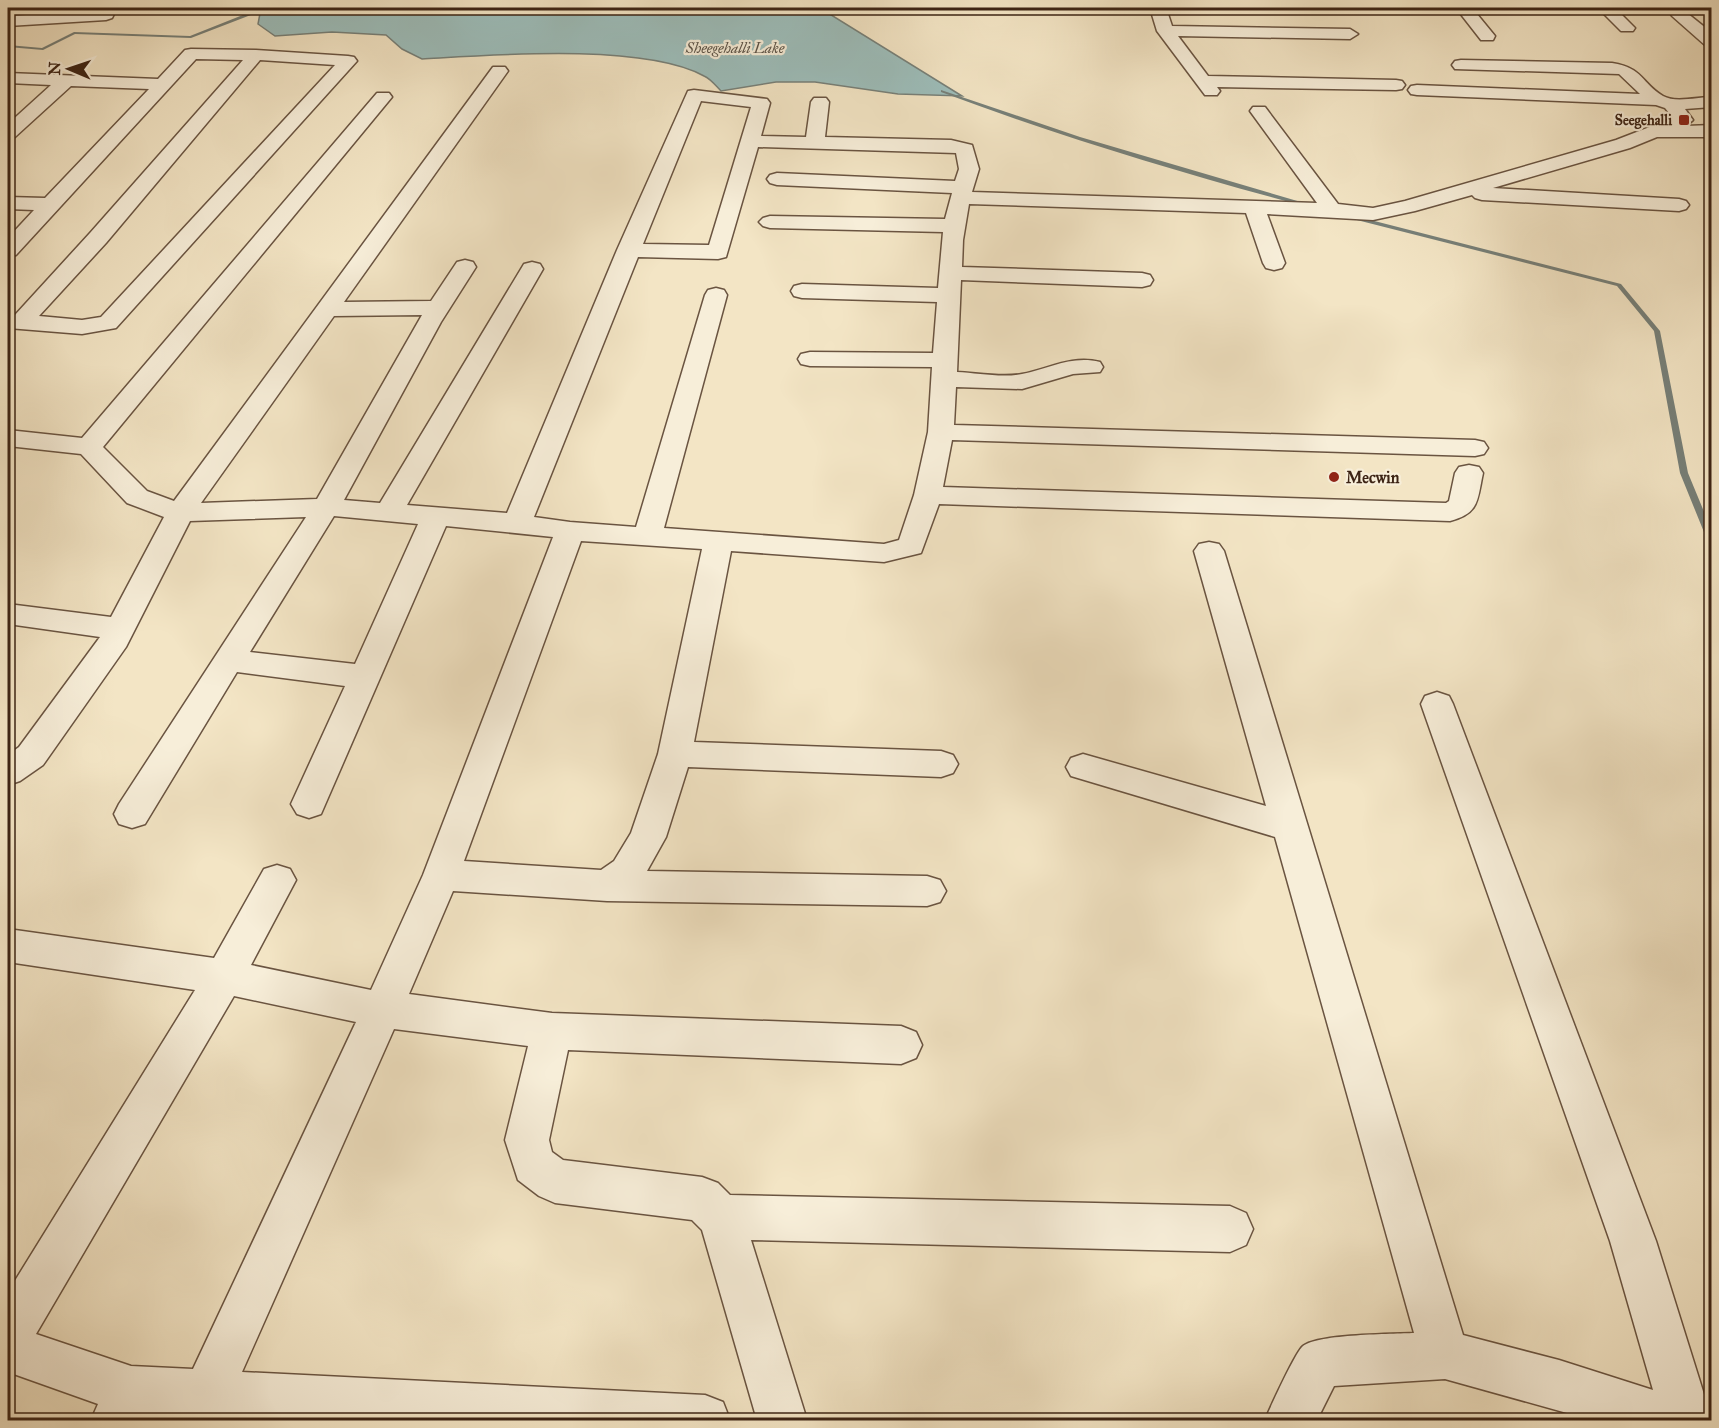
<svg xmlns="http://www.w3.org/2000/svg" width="1719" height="1428" font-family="'IM FELL Great Primer',serif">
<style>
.water{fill:#9dbebb;stroke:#778079;stroke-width:1.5}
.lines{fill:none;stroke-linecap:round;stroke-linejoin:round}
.stream{fill:#778079;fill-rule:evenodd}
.minor-casing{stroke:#6a5441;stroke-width:3}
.minor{fill:#f7eed9;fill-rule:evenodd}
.poi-dot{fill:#8f2418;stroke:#f7eed9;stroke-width:2}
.labels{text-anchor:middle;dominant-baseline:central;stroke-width:4.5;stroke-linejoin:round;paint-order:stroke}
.far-poi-label{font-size:14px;font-weight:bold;fill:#3d2415;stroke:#f7eed9;text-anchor:end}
.far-water-label{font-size:15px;font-style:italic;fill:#5a5247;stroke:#f7eed9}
.poi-label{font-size:16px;font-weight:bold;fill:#3d2415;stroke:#f7eed9;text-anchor:start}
</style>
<rect width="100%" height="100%" fill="#f3e5c5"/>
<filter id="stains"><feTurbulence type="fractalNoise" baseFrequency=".00333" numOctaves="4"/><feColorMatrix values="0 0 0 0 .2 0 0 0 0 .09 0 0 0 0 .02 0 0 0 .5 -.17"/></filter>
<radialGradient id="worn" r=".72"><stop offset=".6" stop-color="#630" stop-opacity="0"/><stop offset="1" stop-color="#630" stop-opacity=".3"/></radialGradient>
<!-- water -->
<path class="water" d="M261 8H820L962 96 898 94 815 82H776L721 91C716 86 711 79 704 76 643 43 493 55 422 59L402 49 386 35 332 32 275 36 258 24Z"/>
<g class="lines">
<!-- stream -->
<path class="stream" d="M258 9H272L274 10 261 11 191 38 75 34 43 50 8 47V45L42 48 74 32 190 36Z
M941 90 1080 137 1311 205 1308 207C1184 174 1061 137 941 92Z
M1347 214 1621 284 1660 331 1688 473 1712 531V544L1708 542 1680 473 1654 331 1617 286 1345 217 1344 216Z"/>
<!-- minor casing -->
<g class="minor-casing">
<path id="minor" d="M101 8H117L112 18 106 20 8 26V16L100 11Z
M1150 8H1166L1172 26 1350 29 1358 34 1350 39 1178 36 1208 76 1396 80 1402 81 1405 85 1402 89 1396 90 1217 87 1220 91 1217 95H1205L1157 31Z
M1456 8H1472L1495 36 1493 40H1481Z
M1598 8H1615L1635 28 1633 31H1621Z
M1674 8H1691L1687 13 1712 33V47L1706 46 1672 16 1670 13Z
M191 49 256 50 348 56 354 57 357 61 116 328 82 334 8 328V314L15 315 90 233 243 60 196 59 16 255 8 257V238L34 210 8 209V197L45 198 149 89 71 86 15 137 8 139V124L51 85 8 83V73L158 79 185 50ZM260 60 335 65 101 317 82 320 39 316 106 243Z
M1461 60 1612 63C1644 68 1641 83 1663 96 1675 103 1698 97 1712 97V107L1685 109 1693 120 1686 126 1712 125V137H1657L1630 148 1493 188 1679 199 1686 201 1689 205 1686 209 1679 211 1482 200 1475 198 1472 195 1415 211 1373 220 1267 214 1285 263 1282 268 1274 270 1266 268 1263 263 1246 213 969 204 963 240 962 267 1142 273 1150 275 1153 280 1150 285 1142 287 961 280 957 372C977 373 1002 378 1022 374 1049 369 1071 355 1100 362L1103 367 1100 372 1073 374 1022 389 956 387 954 425 1475 440 1484 442 1488 448 1484 454 1475 456 952 440 943 487 1446 503 1449 501 1455 473 1459 467 1469 465 1479 467 1483 473C1477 500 1480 513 1450 521L939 504 921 553 884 562 731 551 694 742 941 751 953 755 958 764 953 773 941 777 688 767 666 837 647 871 927 876 940 880 946 891 940 902 927 906 607 901 453 891 409 994 552 1013 901 1026 916 1032 922 1045 916 1058 901 1064 568 1050 549 1140 552 1152 563 1160 702 1177 718 1183 730 1195 1230 1206 1246 1213 1253 1229 1246 1245 1230 1252 751 1240 807 1420H757L702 1230 692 1220 555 1203 539 1196 518 1180 505 1140 528 1046 394 1029 242 1372 705 1395 723 1402 730 1420H225L144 1416 142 1420H91L98 1404 8 1372V1292L195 990 8 962V929L214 958 264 869 277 865 290 869 296 880 251 965 371 990 423 875 553 537 446 526 321 814 309 818 297 814 291 804 345 686 237 672 145 824 132 828 119 824 114 814 119 804 306 517 190 521 126 647 43 765 20 781 8 785V755L19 747 100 637 8 624V604L111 617 164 517 127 503 81 454 8 446V430L82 438 377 93H389L392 97 103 447 147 491 174 501 493 67H505L508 71 344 302 431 301 457 262 465 260 473 262 476 267 441 322 344 500 380 503 521 269 524 264 532 262 540 264 543 269 407 505 507 513 617 250 688 91 694 90 767 99 770 103 761 136 806 137 811 102 814 98H826L829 102 825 137 951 140 972 145 979 169 972 192 1317 203 1250 111 1253 107H1265L1338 204 1373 208 1405 201 1616 140 1673 118 1665 108 1656 105 1417 95 1411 94 1408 90 1411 86 1417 85 1640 94 1619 74 1455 69 1452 65 1455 61ZM701 101 751 107 709 245 643 244ZM758 147 956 153 959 169 955 181 777 173 770 175 767 179 770 183 777 185 952 193 945 219 770 216 763 218 759 222 763 226 770 228 943 232 938 288 802 284 794 286 791 291 794 296 802 298 937 302 933 353 810 352 801 354 798 359 801 364 810 366 932 367 928 432 914 495 899 540 884 544 664 528 727 295 724 290 716 288 708 290 705 295 636 527 570 522 534 517 638 257 718 259 726 257ZM422 315 317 499 201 503 334 316ZM334 516 418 524 355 664 250 652ZM581 541 702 549 658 754 631 833 614 861 601 870 464 861ZM234 996 356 1022 193 1369 131 1366 36 1334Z
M1209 542 1219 544 1224 551 1463 1335 1559 1360 1653 1390 1610 1241 1421 704 1425 696 1437 692 1449 696 1453 704 1656 1241 1712 1420H1592L1445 1379 1334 1386 1317 1420H1265C1269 1410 1296 1351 1303 1346 1318 1334 1393 1334 1414 1333L1275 837 1071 776 1066 767 1071 758 1083 754 1266 806 1194 551 1199 544Z"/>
</g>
<!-- minor -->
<use href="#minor" class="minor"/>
</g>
<!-- markers -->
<g class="poi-dot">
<rect x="1678" y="114" width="12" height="12" rx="3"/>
<circle cx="1334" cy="477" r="6"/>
</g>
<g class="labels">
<!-- far-poi labels -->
<g class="far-poi-label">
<text x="1672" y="120">Seegehalli</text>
</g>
<!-- far-water labels -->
<g class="far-water-label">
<text x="735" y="48">Sheegehalli Lake</text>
</g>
<!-- poi labels -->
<g class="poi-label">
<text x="1346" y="477">Mecwin</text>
</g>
</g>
<!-- margin -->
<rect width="1719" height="1428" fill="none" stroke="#f3e5c5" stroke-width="30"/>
<rect x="9" y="9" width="1701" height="1410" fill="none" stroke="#3d2415" stroke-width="3"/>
<rect x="15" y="15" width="1689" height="1398" fill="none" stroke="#3d2415" stroke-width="1.5"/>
<!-- north arrow -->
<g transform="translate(69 69) rotate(272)" stroke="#f7eed9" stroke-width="4.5" paint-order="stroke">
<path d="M0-4.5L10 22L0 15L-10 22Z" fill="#3d2415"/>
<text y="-9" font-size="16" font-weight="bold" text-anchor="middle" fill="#3d2415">N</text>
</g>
<rect width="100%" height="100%" filter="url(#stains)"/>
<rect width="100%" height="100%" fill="url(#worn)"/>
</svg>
